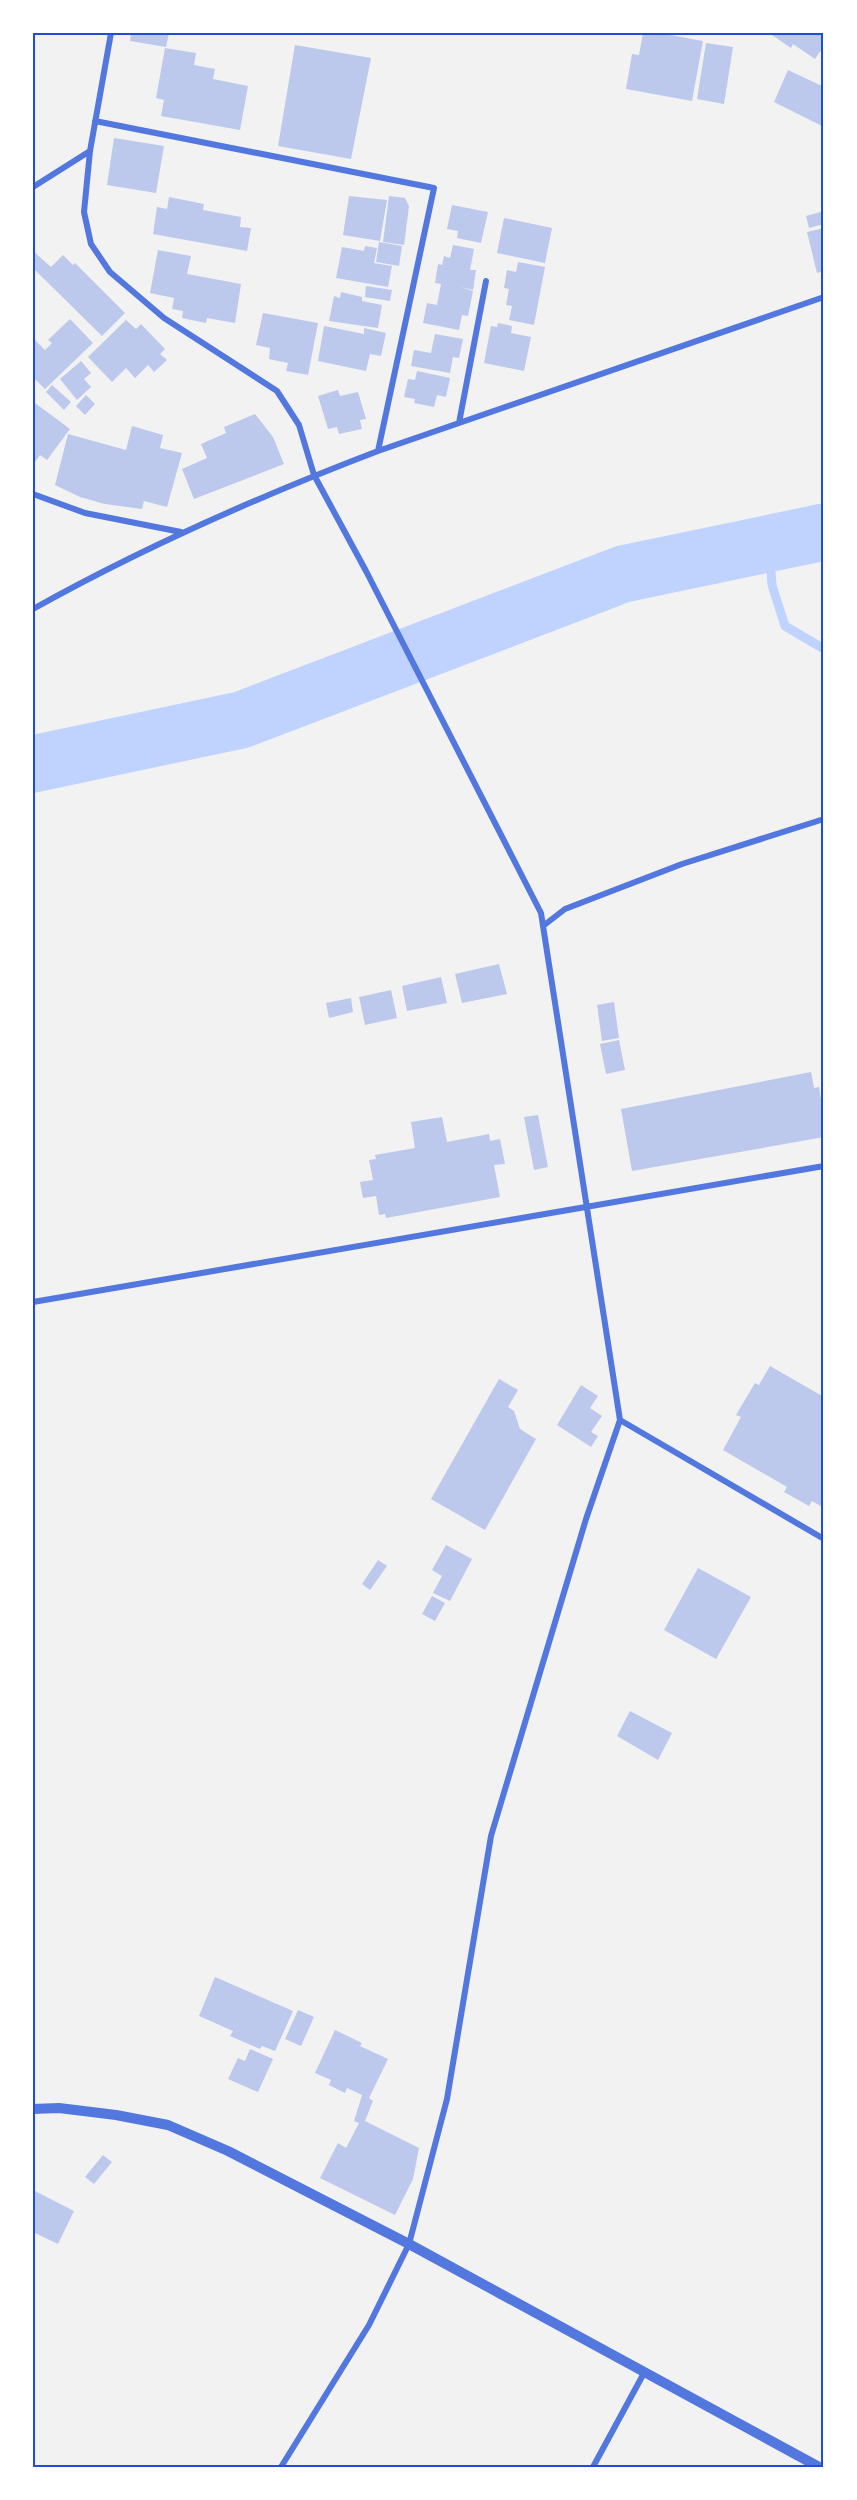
<svg xmlns="http://www.w3.org/2000/svg" width="857" height="2500" font-family="Barlow,sans-serif">
<style>
.lines{fill:none;stroke-linecap:round;stroke-linejoin:round}
.stream{stroke:#bfd3fe;stroke-width:9}
.river{stroke:#bfd3fe;stroke-width:57}
.building{fill:#bdc9ec}
.minor{stroke:#5277de;stroke-width:6}
.tertiary{stroke:#5277de;stroke-width:10}
.neatline{fill:none;stroke:#1d4ed8;stroke-width:2}
</style>
<rect width="100%" height="100%" fill="#f2f2f2"/>
<g class="lines">
<!-- stream -->
<path class="stream" d="M769 543 772 585 785 626 824 649"/>
<!-- river -->
<path class="river" d="M33 764 241 720 623 574 824 532"/>
</g>
<!-- building -->
<path class="building" d="M131 33H169L166 47 130 41Z
M643 33H659L703 41 692 101 626 89 632 54 639 55Z
M769 33H824V46L815 59 793 44 791 48Z
M706 43 733 47 724 104 697 99Z
M295 45 371 58 351 159 278 146Z
M165 48 196 53 194 65 215 69 213 79 248 86 240 130 161 116 164 100 156 98Z
M788 70 824 87V127L774 102Z
M114 138 164 146 156 193 107 185Z
M349 196 387 200 380 241 343 235Z
M389 196 405 198 409 206 404 245 383 242Z
M169 197 204 204 203 210 241 217 240 227 251 228 247 251 153 234 157 207 167 209Z
M452 205 488 212 481 243 457 238 458 231 447 229Z
M824 211V224L809 228 806 216Z
M504 218 552 228 545 263 497 253Z
M824 228V271L817 273 807 232Z
M379 242 402 246 399 266 376 262Z
M453 245 474 249 470 270H476L473 290 461 287 473 291 468 316 462 315 459 330 423 323 427 303 437 305 441 284 435 283 438 264 442 265 444 256 450 258Z
M365 246 377 248 374 263 392 266 388 287 336 278 342 247 364 251Z
M158 250 191 256 187 274 241 284 235 323 207 318 206 323 182 318 183 311 172 309 174 298 150 293Z
M33 251 51 267 63 255 73 265 75 263 125 313 102 336 35 270 33 272Z
M518 262 545 267 534 325 509 320 512 306 506 305 509 289 504 288 507 270 516 272Z
M366 286 392 290 390 301 365 297Z
M341 292 362 297V301L382 305 378 328 329 321 334 296 340 298Z
M263 313 318 323 308 375 286 371 288 363 269 359 270 348 256 345Z
M70 319 93 343 45 389 33 377V342L35 340 45 350 52 343 48 340Z
M126 320 136 329 141 324 165 349 160 354 167 360 154 372 148 365 135 378 126 368 112 382 88 357Z
M498 323 512 326 511 333 531 337 524 371 484 363 491 326 497 327Z
M324 326 364 334V328L386 333 381 356 370 354 366 371 318 361Z
M435 334 463 339 459 358 453 357 450 373 411 366 414 350 431 353Z
M81 361 91 373 84 379 91 387 77 400 60 379Z
M417 371 450 378 446 397 437 395 434 407 414 403 415 399 404 397 408 379 415 380Z
M52 385 71 402 64 410 46 392Z
M338 390 340 396 358 392 366 419 360 420 362 429 339 434 337 427 328 429 318 396Z
M86 395 95 404 85 415 76 406Z
M35 403 70 429 47 460 40 455 33 465V406Z
M255 414 273 437 284 464 194 499 182 469 207 458 201 444 226 433 224 427Z
M132 426 163 435 160 448 182 453 167 507 144 501 142 509 105 504 80 497 55 485 68 434 126 450Z
M499 964 507 994 462 1003 455 974Z
M441 977 447 1003 407 1011 402 986Z
M391 990 397 1018 365 1025 359 997Z
M351 998 353 1012 329 1018 326 1003Z
M614 1002 619 1038 602 1041 597 1005Z
M619 1040 625 1070 606 1074 600 1044Z
M811 1072 814 1088 819 1087 824 1118V1137L632 1171 621 1109Z
M538 1115 548 1167 534 1170 524 1117Z
M442 1117 447 1142 489 1134 490 1141 500 1139 505 1164 494 1165 500 1197 386 1218 385 1214 379 1215 376 1196 363 1198 360 1182 373 1180 369 1160 376 1159 375 1155 415 1148 411 1122Z
M770 1366 824 1397V1508L812 1501 809 1506 784 1492 787 1487 723 1450 741 1417 736 1415 755 1383 759 1385Z
M499 1379 518 1390 508 1407 514 1411 520 1429 536 1439 485 1530 431 1499Z
M581 1385 598 1396 590 1408 602 1416 591 1432 598 1436 591 1447 557 1425Z
M446 1545 472 1559 450 1601 433 1593 442 1576 432 1570Z
M378 1560 387 1566 370 1590 362 1584Z
M698 1568 751 1597 716 1659 664 1630Z
M432 1596 445 1603 435 1621 422 1614Z
M630 1711 672 1733 658 1760 617 1736Z
M215 1977 293 2011 275 2051 262 2046 260 2049 230 2036 233 2031 199 2016Z
M298 2010 314 2017 301 2046 285 2039Z
M335 2030 362 2043 360 2046 388 2059 369 2098 373 2101 365 2121 419 2148 413 2179 395 2215 320 2178 338 2143 346 2148 359 2123 354 2121 362 2095 347 2088 345 2093 329 2085 331 2080 315 2073Z
M250 2049 273 2059 258 2092 228 2079 238 2058 245 2061Z
M103 2155 112 2162 94 2184 85 2177Z
M33 2190 74 2211 58 2244 33 2232Z"/>
<g class="lines">
<!-- minor -->
<path class="minor" d="M111 33 90 151 84 212 91 244 110 272 164 318 277 391 299 425 314 475 366 571 541 913 620 1420 586 1519 491 1836 447 2099 409 2244 369 2325 281 2467
M95 121 434 188 378 451
M33 187 90 151
M459 423 486 281
M33 494 85 513 181 532
M33 609C144 547 260 496 378 451L824 297
M543 926 565 909 682 864 824 819
M33 1302 824 1166
M620 1420 824 1539
M593 2467 644 2373"/>
<!-- tertiary -->
<path class="tertiary" d="M33 2109 59 2108 116 2115 168 2125 228 2151 409 2244 819 2467"/>
</g>
<!-- border -->
<rect width="857" height="2500" fill="none" stroke="#ffffff" stroke-width="69"/>
<rect x="34" y="34" width="788" height="2432" class="neatline"/>
</svg>
